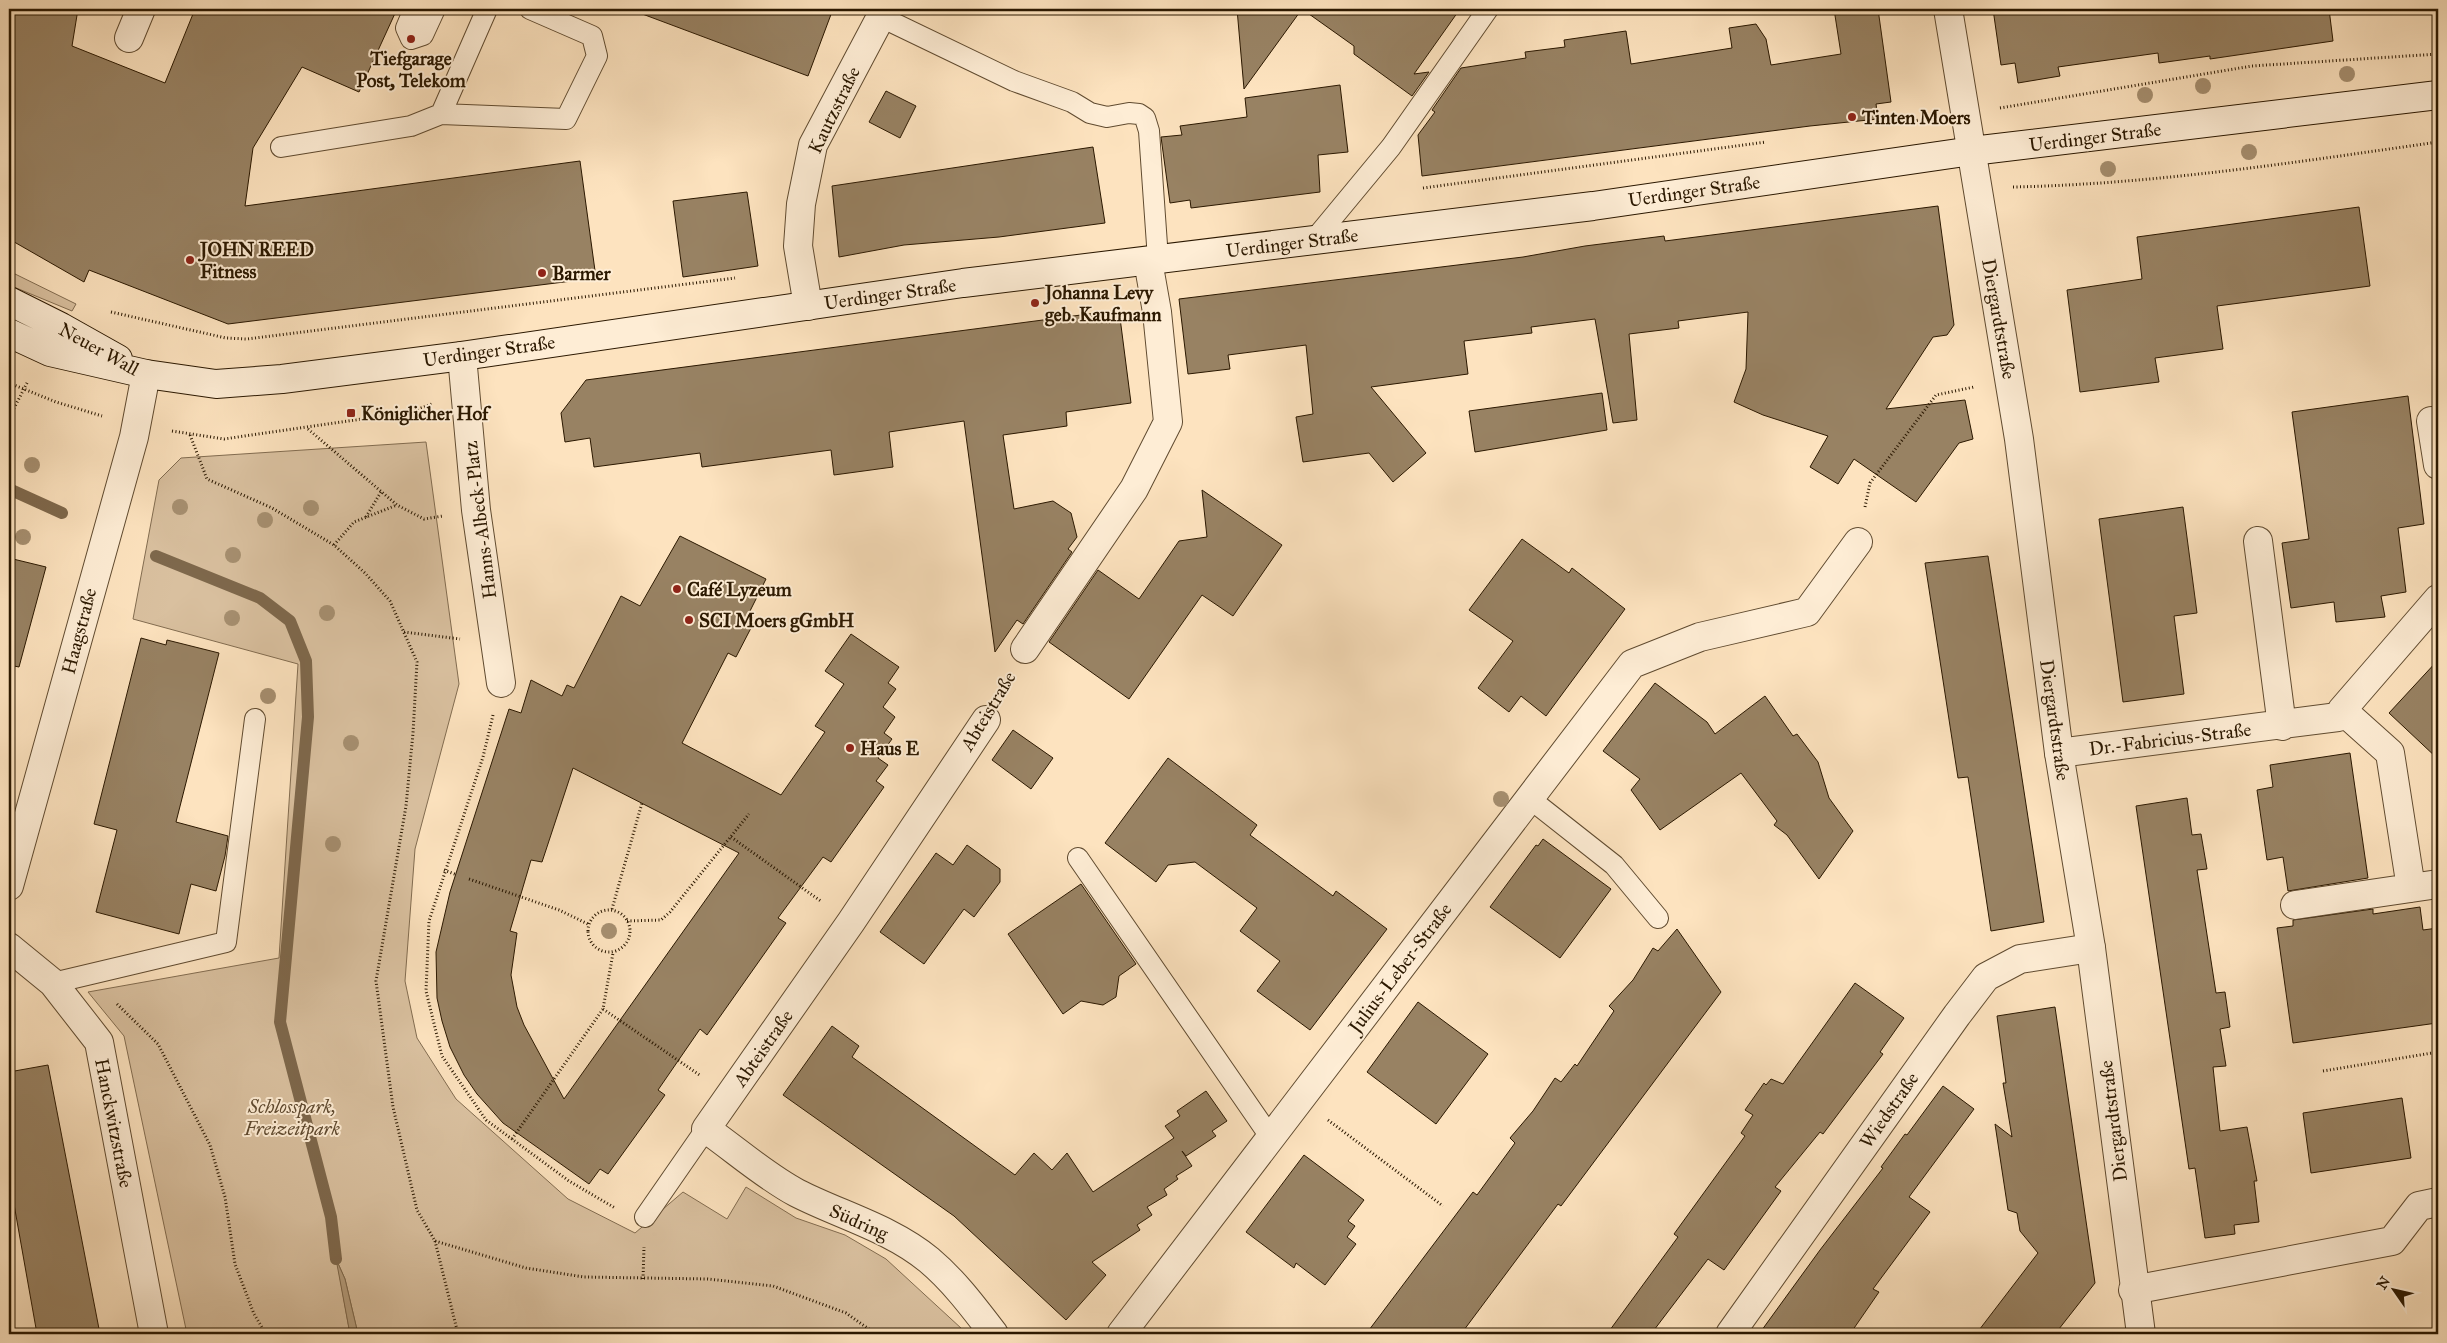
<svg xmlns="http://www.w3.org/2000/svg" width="2447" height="1343" font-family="'IM FELL Great Primer',serif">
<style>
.green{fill:#d9c09f;stroke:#826c50}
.water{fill:#b69e7e;stroke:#7e684c}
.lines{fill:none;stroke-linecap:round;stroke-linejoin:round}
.stream{stroke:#7e684c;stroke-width:12}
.building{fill:#988263;stroke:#2b1800;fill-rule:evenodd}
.service-casing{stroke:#604b30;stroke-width:22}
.minor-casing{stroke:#604b30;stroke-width:30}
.tertiary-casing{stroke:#604b30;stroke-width:30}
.secondary-casing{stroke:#2b1800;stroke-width:30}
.path{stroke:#2b1800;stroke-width:3;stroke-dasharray:1 2.5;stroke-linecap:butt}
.service{stroke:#feedd5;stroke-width:20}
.minor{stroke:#feedd5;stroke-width:28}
.tertiary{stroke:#feedd5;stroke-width:28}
.secondary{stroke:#feedd5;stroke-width:28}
.tree{fill:#a68f70}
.poi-dot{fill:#8f2418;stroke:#feedd5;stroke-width:2}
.labels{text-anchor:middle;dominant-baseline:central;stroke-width:4;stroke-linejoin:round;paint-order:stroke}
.poi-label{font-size:19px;font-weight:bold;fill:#2b1800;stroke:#feedd5;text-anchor:start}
.street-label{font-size:19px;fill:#2b1800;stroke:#feedd5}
.park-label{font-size:19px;font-style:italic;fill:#5f4a30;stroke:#feedd5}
</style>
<rect width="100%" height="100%" fill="#fde3bf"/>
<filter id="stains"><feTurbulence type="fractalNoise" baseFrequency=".004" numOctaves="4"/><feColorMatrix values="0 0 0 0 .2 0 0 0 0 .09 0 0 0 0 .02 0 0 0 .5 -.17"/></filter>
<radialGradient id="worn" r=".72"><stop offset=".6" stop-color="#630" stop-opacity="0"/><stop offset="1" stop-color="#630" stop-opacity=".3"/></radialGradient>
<!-- green -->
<path class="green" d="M9 271 76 304 72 311 9 285Z
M426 442 459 684 415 849 405 981 417 1038 456 1099 568 1199 635 1233 683 1192 727 1219 746 1187 796 1218 845 1235 886 1259 962 1329 965 1334H358L345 1279 337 1261 350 1334H187L124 1036 88 992 279 958 298 664 133 619 159 480 181 458Z"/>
<!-- water -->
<path class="water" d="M336 1259 345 1279 358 1334H350Z"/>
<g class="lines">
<!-- stream -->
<path class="stream" d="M9 489 62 513
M156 556 260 598 290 621 306 661 308 717 280 1022 331 1217 336 1259"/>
</g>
<!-- building -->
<path class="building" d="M9 9H78L72 46 165 83 195 9H397L359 92 302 67 253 148 245 206 580 161 596 278 228 324 89 270 84 282 9 239Z
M638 9H833L808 76 637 12Z
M1237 9H1460L1414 74 1429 72 1412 96 1354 54V46L1302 9 1244 89Z
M1834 9H1878L1891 102 1876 104 1878 119 1810 126 1422 176 1418 135 1435 112 1432 110 1461 68 1526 58 1525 52 1565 47 1564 40 1626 31 1631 64 1732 48 1729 28 1756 24 1766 39 1771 65 1841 54Z
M1993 9H2329L2333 41 2210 59V56L2159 63 2158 53 2058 67 2060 76 2018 83 2015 63 2001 65Z
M1340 85 1348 152 1318 155 1320 192 1191 208 1190 200 1170 203 1161 137 1182 135 1180 126 1247 117 1245 98Z
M886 91 916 106 900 138 869 122Z
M1093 147 1105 223 999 237 904 245 839 257 832 186Z
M747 192 758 266 683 277 673 201Z
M1938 206 1954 325 1947 335 1933 337 1886 409 1965 400 1973 439 1959 443 1916 502 1854 459 1838 484 1810 467 1828 436 1763 415 1734 402 1746 369 1748 312 1678 321 1679 328 1629 334 1637 420 1613 423 1595 319 1531 327 1532 333 1464 341 1468 374 1371 387 1426 453 1393 482 1369 453 1303 462 1296 417 1313 414 1306 345 1228 355 1230 369 1188 374 1179 299 1523 257 1585 246 1664 236 1665 241Z
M2359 207 2370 286 2217 306 2223 349 2155 358 2159 382 2080 392 2067 290 2142 279 2137 237Z
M1119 310 1131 403 1066 412 1067 426 1003 435 1014 509 1053 501 1071 513 1077 537 1068 549 1072 552 1023 624 1017 620 995 652 964 421 889 432 893 467 834 475 831 450 702 467 700 453 594 467 590 438 565 442 561 413 586 380Z
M1602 393 1607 430 1475 452 1469 411Z
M2408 396 2424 524 2398 528 2406 592 2381 596 2385 617 2336 622 2334 602 2291 608 2282 543 2309 539 2292 412Z
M1202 490 1282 545 1233 616 1202 595 1129 699 1049 642 1098 570 1139 599 1179 541 1207 537Z
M2183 507 2197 613 2174 616 2184 694 2123 702 2099 519Z
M680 536 766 579 744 623 751 628 736 657 728 653 682 743 781 795 825 732 815 726 844 684 825 671 851 634 899 667 888 683 896 689 883 707 895 717 884 733 892 739 878 758 888 765 876 781 884 787 831 862 823 857 778 918 786 923 707 1035 700 1029 658 1090 665 1095 608 1174 600 1169 589 1184 503 1123 477 1094 464 1075 450 1047 442 1021 437 998 436 952 450 892 509 709 521 713 531 680 562 696 567 685 574 688 621 596 640 606ZM573 768 739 853 564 1099 524 1025 517 1007 511 975 517 933 510 931 531 860 542 862Z
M1522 539 1569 573 1572 568 1625 609 1546 716 1521 696 1509 712 1478 688 1513 641 1469 610Z
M1988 556 2044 922 1991 931 1968 777 1958 778 1925 563Z
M9 558 46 567 19 667 9 665Z
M141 638 166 645 167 640 219 653 176 822 228 836 225 856 216 891 191 884 179 934 96 912 117 830 94 824Z
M2438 660V759L2389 713Z
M1655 683 1707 722 1715 734 1765 696 1793 736 1797 734 1818 762 1829 798 1853 831 1819 879 1787 835 1774 825 1777 821 1741 773 1660 830 1631 790 1640 779 1603 751Z
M1013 730 1053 758 1031 789 992 760Z
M2350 753 2368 878 2288 891 2283 857 2267 860 2257 790 2273 787 2270 765Z
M1168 758 1257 825 1250 835 1333 896 1336 891 1387 929 1310 1030 1257 991 1280 961 1240 931 1257 908 1195 862 1168 865 1156 882 1105 843Z
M2187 798 2192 835 2201 834 2207 869 2197 870 2216 993 2225 992 2230 1027 2220 1029 2226 1066 2213 1067 2220 1131 2247 1127 2257 1181H2254L2259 1222 2234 1225 2235 1234 2205 1238 2195 1168 2189 1169 2136 806Z
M1543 839 1611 889 1560 958 1490 907 1536 845 1538 846Z
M967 845 1000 869V882L974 917 964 909 924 964 880 932 936 853 953 865Z
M1081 884 1136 964 1119 976 1116 997 1103 1005 1081 1001 1063 1014 1008 934Z
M2420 907 2423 930 2438 928V999L2434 1000 2437 1023 2293 1043 2277 928 2293 926V920L2373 909V914Z
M1677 929 1721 992 1561 1206 1558 1204 1461 1334H1366L1473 1192 1477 1195 1515 1143 1510 1138 1533 1111 1555 1078 1561 1082 1575 1064 1577 1066 1614 1011 1609 1006 1633 980 1653 948 1658 951Z
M1855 983 1904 1018 1880 1052 1883 1054 1823 1134 1820 1132 1775 1187 1781 1191 1724 1270 1708 1259 1651 1334H1607L1678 1237 1674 1234 1745 1136 1741 1133 1753 1115 1745 1110 1764 1083 1766 1085 1771 1079 1783 1084Z
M1418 1002 1488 1054 1436 1124 1367 1072Z
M2055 1007 2095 1283 2055 1334H1976L2038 1253 2020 1231 2017 1213 2008 1210 1995 1124 2012 1137 2003 1083H2006L1997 1016Z
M832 1026 859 1046 852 1057 1015 1175 1034 1153 1052 1170 1067 1153 1093 1192 1174 1138 1165 1126 1180 1116 1177 1111 1206 1091 1227 1121 1212 1131 1216 1136 1186 1156 1182 1151 1192 1166 1176 1176 1178 1179 1164 1189 1167 1195 1147 1207 1152 1215 1137 1225 1140 1230 1092 1262 1106 1275 1066 1320 954 1216 783 1095Z
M48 1065 100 1334H37L9 1176V1072Z
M1943 1086 1974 1109 1909 1197 1930 1212 1873 1289 1879 1292 1850 1334H1759L1820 1250 1883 1168 1881 1167 1905 1134 1907 1135Z
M2402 1098 2411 1158 2311 1173 2303 1113Z
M1304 1155 1364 1200 1348 1221 1355 1226 1347 1237 1356 1244 1325 1285 1296 1263 1294 1268 1246 1232Z"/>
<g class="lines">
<!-- service casing -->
<g class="service-casing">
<path id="service" d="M414 9 406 28 411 39 423 35 435 9
M487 9 441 114 566 119 597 56 592 36 530 9
M881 17 1014 81 1072 102 1090 113 1107 117 1129 113 1139 114 1145 118 1149 131 1158 259
M281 147 411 126 441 114
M1314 240 1391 147 1488 9
M1529 798 1614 865 1658 918
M1078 858 1271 1138
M53 983 226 942 255 719
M645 1217 706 1129"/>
</g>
<!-- minor casing -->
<g class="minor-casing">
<path id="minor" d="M129 38 141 9
M808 306 798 246 801 204 813 145 885 9
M462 356 476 510 501 683
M2431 421 2438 465
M2258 541 2282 726
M1025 649 1134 489 1168 422 1157 312 1148 261
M2342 710 2390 753 2411 888
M986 720 851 922 706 1129C736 1150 765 1176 797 1193 840 1215 890 1228 929 1260 954 1281 974 1308 994 1334
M2059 753 2338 717 2342 710 2438 599
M9 886 134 437 146 374
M2295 905 2438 884
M9 947 53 983 99 1042 154 1334
M2133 1290 2392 1241 2419 1206 2438 1202
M1121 1334 1632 664 1700 637 1807 612 1858 542
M1730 1334 1957 1015 1986 977 2020 959 2091 948"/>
</g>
<!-- tertiary casing -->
<g class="tertiary-casing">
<path id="tertiary" d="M1948 9 2019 439 2059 753 2091 948 2141 1334"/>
</g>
<!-- secondary casing -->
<g class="secondary-casing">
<path id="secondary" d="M9 301 61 327 118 359
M9 333 50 352 146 374 216 384 282 379 462 356 963 283 1593 206 1972 151 2438 95"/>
</g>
<!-- path -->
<path class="path" d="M2000 108 2252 66 2438 54
M1903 123 1929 118
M2013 187C2156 184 2297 162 2438 142
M1423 188 1766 142
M111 312 226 338 247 339 735 278
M9 383 56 402 102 416
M9 418 28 381
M308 429 397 505 424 519 443 516
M172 431 224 439 410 412 432 404
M190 435 207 479 272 508 334 545 365 573 390 601 417 662 413 733 406 806 376 981 393 1107 417 1210 435 1241 526 1268 584 1277 708 1279 773 1286 846 1313 876 1334
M1865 507 1870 483 1936 395 1974 387
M366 517 381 492
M334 545 354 522 397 505
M404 632 460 639
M1002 691 1009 679
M493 715 483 757 429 921 426 991 442 1056 486 1120 569 1181 615 1208
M731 837 822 902
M444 870 457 875
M469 879 559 910 588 924
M612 909 642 803
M588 931a21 21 0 1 1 42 0a21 21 0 1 1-42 0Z
M627 921 661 920 670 912 749 814
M117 1004 158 1044 210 1145 225 1197 235 1264 254 1314 266 1334
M603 1009 701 1076
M2323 1071 2438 1052
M1328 1120 1443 1206
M512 1139 603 1009 613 953
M435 1241 458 1334
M643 1279 644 1247"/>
<!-- service -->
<use href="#service" class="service"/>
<!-- minor -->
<use href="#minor" class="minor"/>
<!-- tertiary -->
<use href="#tertiary" class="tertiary"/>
<!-- secondary -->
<use href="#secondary" class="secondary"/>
</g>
<!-- trees -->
<g class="tree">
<circle cx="2347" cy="74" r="8"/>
<circle cx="2203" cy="86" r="8"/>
<circle cx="2145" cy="95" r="8"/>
<circle cx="2249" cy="152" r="8"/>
<circle cx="2108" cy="169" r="8"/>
<circle cx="32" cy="465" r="8"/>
<circle cx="180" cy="507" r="8"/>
<circle cx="311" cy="508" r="8"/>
<circle cx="265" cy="520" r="8"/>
<circle cx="23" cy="537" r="8"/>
<circle cx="233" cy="555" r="8"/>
<circle cx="327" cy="613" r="8"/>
<circle cx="232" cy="618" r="8"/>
<circle cx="268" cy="696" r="8"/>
<circle cx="351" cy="743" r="8"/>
<circle cx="1501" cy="799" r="8"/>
<circle cx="333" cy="844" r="8"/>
<circle cx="609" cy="931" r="8"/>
</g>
<!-- markers -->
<g class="poi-dot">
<circle cx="411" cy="39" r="5"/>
<circle cx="1852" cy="117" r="5"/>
<circle cx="190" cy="260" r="5"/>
<circle cx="542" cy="273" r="5"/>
<circle cx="1035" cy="303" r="5"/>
<rect x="346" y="408" width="10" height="10" rx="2.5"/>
<circle cx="677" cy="589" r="5"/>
<circle cx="689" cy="620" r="5"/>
<circle cx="850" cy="748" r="5"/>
</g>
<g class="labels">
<!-- poi labels -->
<g class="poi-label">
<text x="411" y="58" text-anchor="middle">Tiefgarage<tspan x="411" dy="22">Post, Telekom</tspan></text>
<text x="1862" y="117">Tinten Moers</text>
<text x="200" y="249">JOHN REED<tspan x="200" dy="22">Fitness</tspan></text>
<text x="552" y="273">Barmer</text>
<text x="1045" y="292">Johanna Levy<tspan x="1045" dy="22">geb. Kaufmann</tspan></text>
<text x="361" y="413">Königlicher Hof</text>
<text x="687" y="589">Café Lyzeum</text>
<text x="699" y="620">SCI Moers gGmbH</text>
<text x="860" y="748">Haus E</text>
</g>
<!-- street labels -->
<g class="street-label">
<text transform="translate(834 110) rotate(-64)">Kautzstraße</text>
<text transform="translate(2095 137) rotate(-7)">Uerdinger Straße</text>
<text transform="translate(1694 191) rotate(-8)">Uerdinger Straße</text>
<text transform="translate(1292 243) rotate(-7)">Uerdinger Straße</text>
<text transform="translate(890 294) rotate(-8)">Uerdinger Straße</text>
<text transform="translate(1999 319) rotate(80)">Diergardtstraße</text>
<text transform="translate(99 349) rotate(29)">Neuer Wall</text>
<text transform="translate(489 351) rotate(-8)">Uerdinger Straße</text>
<text transform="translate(480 520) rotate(-97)">Hanns-Albeck-Platz</text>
<text transform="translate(79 631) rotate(-75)">Haagstraße</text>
<text transform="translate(988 711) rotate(-59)">Abteistraße</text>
<text transform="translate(2055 720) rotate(82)">Diergardtstraße</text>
<text transform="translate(2170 739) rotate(-7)">Dr.-Fabricius-Straße</text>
<text transform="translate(1400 968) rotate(-53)">Julius-Leber-Straße</text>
<text transform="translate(763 1048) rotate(-55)">Abteistraße</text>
<text transform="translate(1889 1110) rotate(-55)">Wiedstraße</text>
<text transform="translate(2113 1121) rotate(-97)">Diergardtstraße</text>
<text transform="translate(114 1123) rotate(79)">Hanckwitzstraße</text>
<text transform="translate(859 1222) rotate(24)">Südring</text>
</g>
<!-- park labels -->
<g class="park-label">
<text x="292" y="1106">Schlosspark,<tspan x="292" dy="22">Freizeitpark</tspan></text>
</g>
</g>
<!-- margin -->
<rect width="2447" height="1343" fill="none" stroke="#fde3bf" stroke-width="30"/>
<rect x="10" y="10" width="2427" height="1323" fill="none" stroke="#2b1800" stroke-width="2.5"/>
<rect x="15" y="15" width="2417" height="1313" fill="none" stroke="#2b1800"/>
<!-- north arrow -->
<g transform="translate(2394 1290) rotate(304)" stroke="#feedd5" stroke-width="4" paint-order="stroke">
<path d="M0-4L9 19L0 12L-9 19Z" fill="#2b1800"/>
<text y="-8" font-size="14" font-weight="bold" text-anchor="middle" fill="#2b1800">N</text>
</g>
<rect width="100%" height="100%" filter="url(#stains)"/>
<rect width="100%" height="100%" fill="url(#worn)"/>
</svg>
